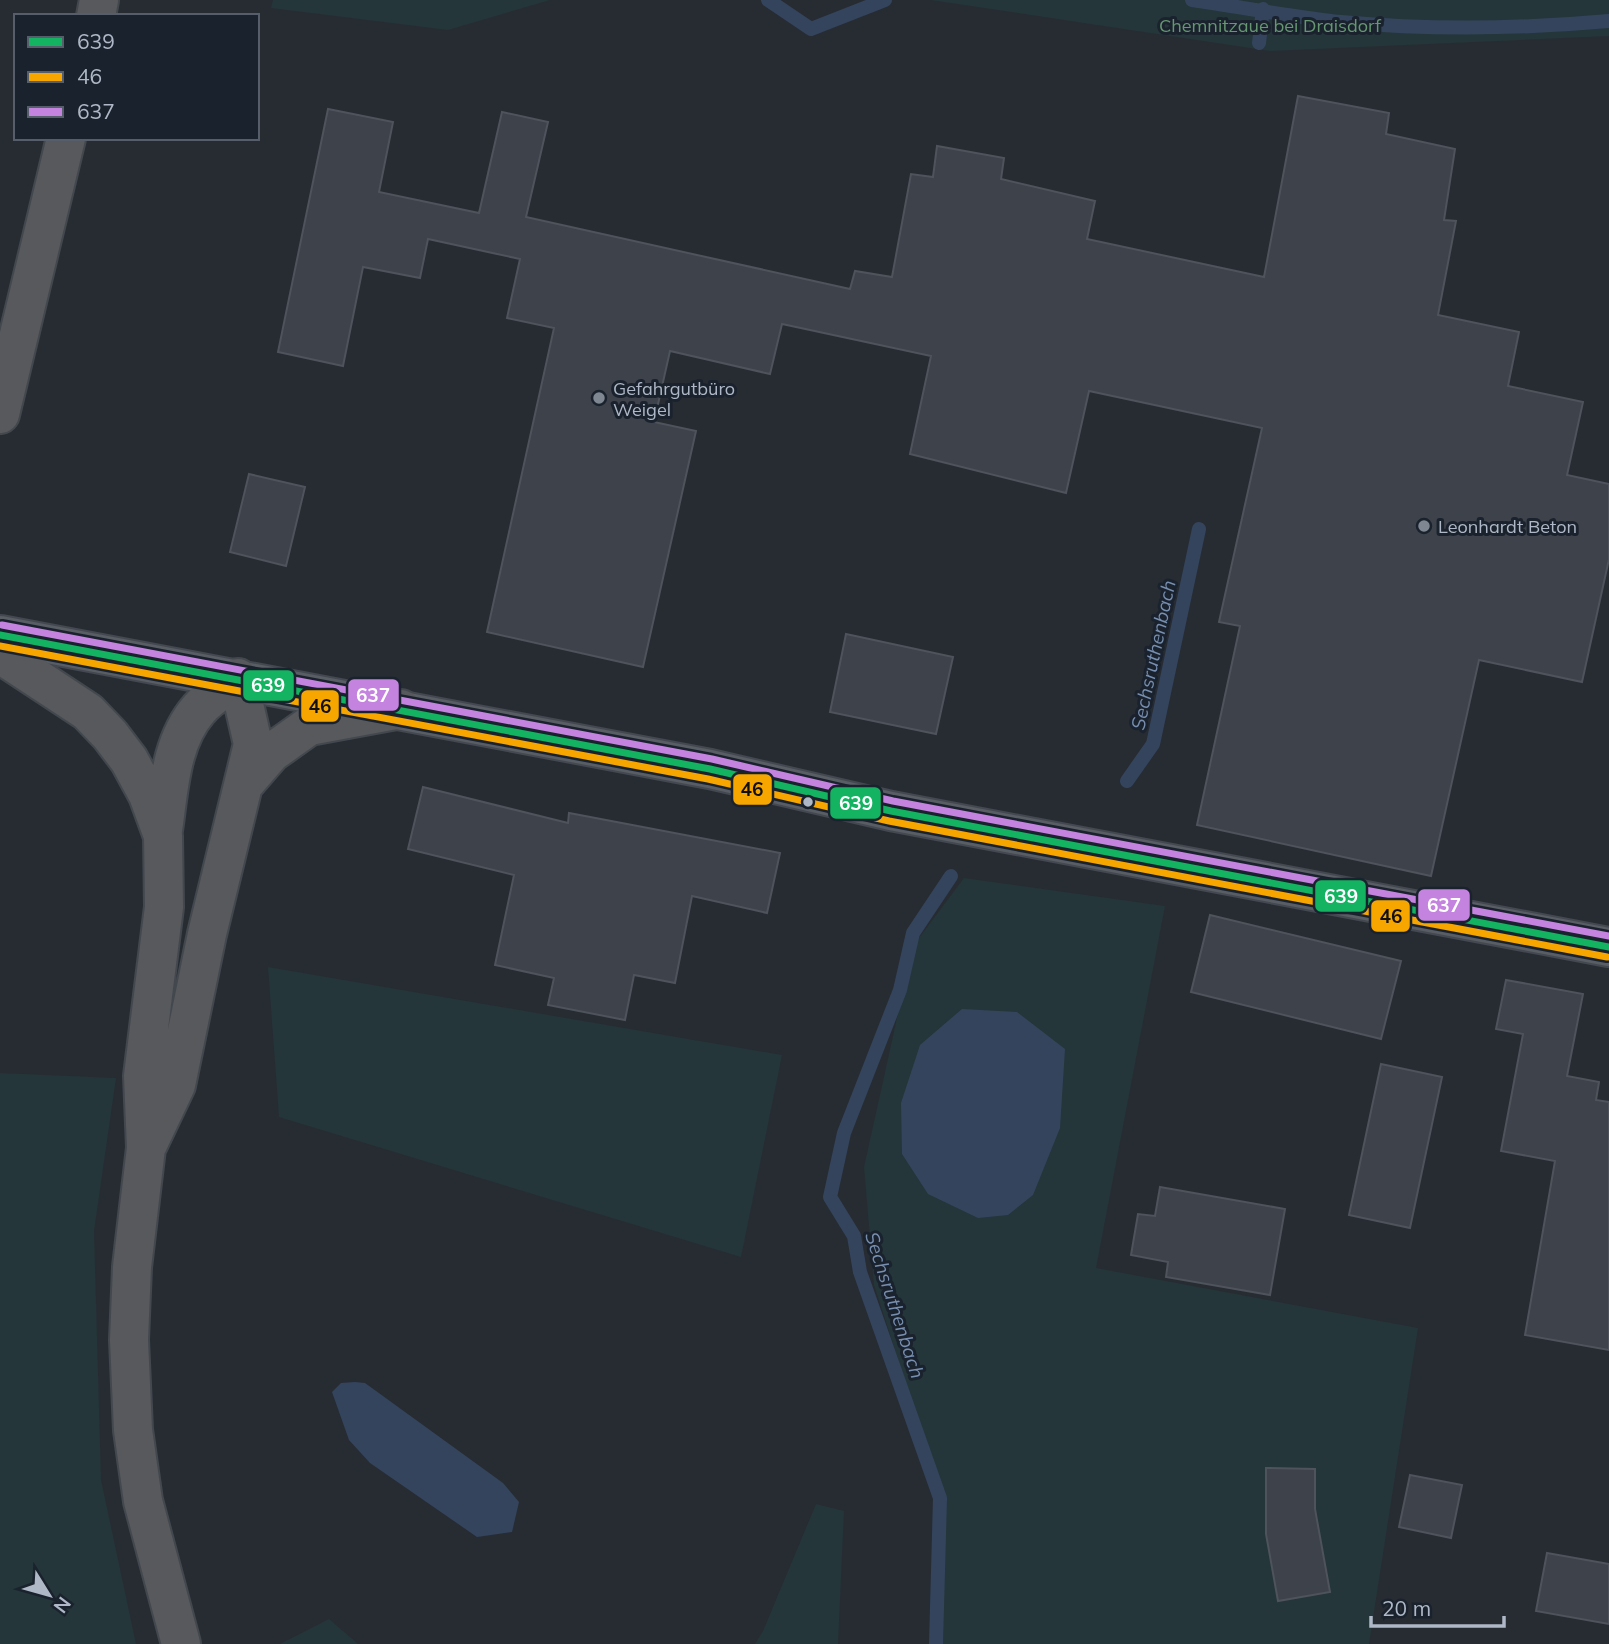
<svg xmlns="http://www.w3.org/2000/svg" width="1609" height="1644" font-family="Mulish,sans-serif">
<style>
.green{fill:#243639}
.water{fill:#34445d}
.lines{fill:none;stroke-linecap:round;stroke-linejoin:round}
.stream{stroke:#34445d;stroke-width:14}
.building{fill:#3e424a;stroke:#4e535c;stroke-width:2}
.major-casing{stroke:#444850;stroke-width:42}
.highway-casing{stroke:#43484f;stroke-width:42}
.major{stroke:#595d64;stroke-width:38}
.highway{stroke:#57595c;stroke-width:38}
.bus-1-casing{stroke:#1a222e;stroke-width:12}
.bus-2-casing{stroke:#1a222e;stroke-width:12}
.bus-3-casing{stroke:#1a222e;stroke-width:12}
.bus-1{stroke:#13b361;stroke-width:7}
.bus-2{stroke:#f7a600;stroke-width:7}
.bus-3{stroke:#c483df;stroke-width:7}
.poi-dot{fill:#7f8793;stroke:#1a222e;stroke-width:2.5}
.bus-dot{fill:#afb8c6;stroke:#1a222e;stroke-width:2.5}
.labels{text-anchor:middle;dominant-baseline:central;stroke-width:6;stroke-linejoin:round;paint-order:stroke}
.park-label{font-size:18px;fill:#669772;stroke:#1a222e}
.poi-label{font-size:18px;fill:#afb8c6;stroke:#1a222e;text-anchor:start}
.water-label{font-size:19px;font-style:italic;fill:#778eaf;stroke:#1a222e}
.line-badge{stroke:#1a222e;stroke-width:2.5}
.badge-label{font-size:19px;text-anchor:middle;font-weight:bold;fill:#fff}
.pale-badge-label{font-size:19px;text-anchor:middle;font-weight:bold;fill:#111}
</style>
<rect width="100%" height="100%" fill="#272c33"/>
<!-- green -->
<path class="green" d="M273 0H550L448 30 271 8Z
M931 0H1609V36L1270 51Z
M964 878 1165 906 1096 1268 1418 1328 1369 1644H943L944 1501 874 1285 864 1167 913 946Z
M268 967 782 1055 741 1257 279 1117Z
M0 1073 116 1078 94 1231 101 1480 136 1644H0Z
M816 1504 844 1511 838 1644H755L763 1631Z
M329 1619 358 1644H280Z"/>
<!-- water -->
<path class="water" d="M962 1009 1017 1012 1065 1049 1060 1128 1033 1195 1008 1215 978 1218 928 1194 902 1154 901 1103 920 1045Z
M355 1382 365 1383 503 1483 519 1502 512 1532 477 1537 370 1463 349 1440 332 1392 341 1383Z"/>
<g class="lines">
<!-- stream -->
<path class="stream" d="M768 0 811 29 885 0
M1192 0C1242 7 1291 17 1341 22 1430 30 1520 29 1609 21
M1259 43 1263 9
M1127 781 1153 744 1199 529
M936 1644 940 1498 860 1272 854 1236 830 1197 844 1133 900 990 913 933 951 876"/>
</g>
<!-- building -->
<path class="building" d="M1298 96 1389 113 1386 134 1455 149 1444 220 1456 221 1438 315 1519 332 1508 386 1583 402 1567 475 1609 484V559L1582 682 1479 660 1431 876 1197 825 1240 626 1219 622 1262 428 1089 391 1066 493 910 454 931 356 782 324 770 374 670 351 654 422 696 431 643 667 487 632 554 328 507 318 520 259 428 239 420 278 363 267 343 366 278 352 328 109 393 122 379 192 479 213 502 112 548 122 526 217 850 289 855 271 892 277 911 174 933 177 937 146 1004 158 1001 179 1095 201 1087 239 1264 277Z
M249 474 305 487 286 566 230 552Z
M846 634 953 657 936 734 830 712Z
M423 787 568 823 569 813 780 853 767 913 692 896 675 983 634 975 625 1020 548 1005 554 978 495 965 514 875 408 849Z
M1210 915 1401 961 1381 1039 1191 992Z
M1506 980 1583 994 1567 1076 1599 1082 1596 1100 1609 1102V1350L1525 1335 1555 1161 1501 1151 1523 1034 1496 1029Z
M1381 1064 1442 1077 1410 1228 1349 1215Z
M1160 1187 1285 1209 1270 1295 1166 1277 1168 1262 1131 1255 1138 1214 1155 1216Z
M1266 1468 1315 1469V1509L1330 1592 1278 1601 1266 1534Z
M1410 1475 1462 1485 1451 1538 1399 1527Z
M1547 1553 1609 1564V1624L1536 1611Z"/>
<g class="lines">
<!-- major casing -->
<g class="major-casing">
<path id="major" d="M0 635 710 769 891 811 1609 947"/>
</g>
<!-- highway casing -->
<g class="highway-casing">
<path id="highway" d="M96 16 99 0
M0 414 66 138
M0 654 88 712 110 735 129 760 148 795 163 836 164 907 143 1076 146 1148 132 1267 129 1340 133 1430 143 1501 181 1644
M245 783 271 753 309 726 401 709
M148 1144 176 1085 207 934 253 744 238 678C225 688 209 697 199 709 170 742 169 790 163 830"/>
</g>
<!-- major -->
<use href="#major" class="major"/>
<!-- highway -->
<use href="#highway" class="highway"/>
<!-- bus-1 casing -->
<g class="bus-1-casing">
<path id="bus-1" d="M0 635 710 769 891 811 1609 947"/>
</g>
<!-- bus-2 casing -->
<g class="bus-2-casing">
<path id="bus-2" d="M0 646 708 779 889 821 1607 957"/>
</g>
<!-- bus-3 casing -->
<g class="bus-3-casing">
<path id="bus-3" d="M2 625 712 759 893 801 1609 936"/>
</g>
<!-- bus-1 -->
<use href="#bus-1" class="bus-1"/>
<!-- bus-2 -->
<use href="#bus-2" class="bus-2"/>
<!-- bus-3 -->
<use href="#bus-3" class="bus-3"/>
</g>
<!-- markers -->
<g class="poi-dot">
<circle cx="599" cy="398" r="7"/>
<circle cx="1424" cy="526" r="7"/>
</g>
<circle class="bus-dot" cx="808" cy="802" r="6"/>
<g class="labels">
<!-- park labels -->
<g class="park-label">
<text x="1270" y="25">Chemnitzaue bei Draisdorf</text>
</g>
<!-- poi labels -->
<g class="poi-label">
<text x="613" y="388">Gefahrgutbüro<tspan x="613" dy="21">Weigel</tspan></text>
<text x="1438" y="526">Leonhardt Beton</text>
</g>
<!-- water labels -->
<g class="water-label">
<text transform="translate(1153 655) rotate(-78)">Sechsruthenbach</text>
<text transform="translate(895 1305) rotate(72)">Sechsruthenbach</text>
</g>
</g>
<g class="line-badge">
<rect x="242" y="669" width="53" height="33" rx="7" fill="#13b361"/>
<rect x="347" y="678" width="53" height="34" rx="7" fill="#c483df"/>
<rect x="300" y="689" width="40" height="34" rx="7" fill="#f7a600"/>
<rect x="732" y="773" width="41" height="33" rx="7" fill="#f7a600"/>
<rect x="829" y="786" width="53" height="34" rx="7" fill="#13b361"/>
<rect x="1314" y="879" width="53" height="34" rx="7" fill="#13b361"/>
<rect x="1417" y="888" width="54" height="34" rx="7" fill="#c483df"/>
<rect x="1370" y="899" width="41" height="34" rx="7" fill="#f7a600"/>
</g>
<g class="badge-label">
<text x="268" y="692">639</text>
<text x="373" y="702">637</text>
<text x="856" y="810">639</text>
<text x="1341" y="903">639</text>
<text x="1444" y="912">637</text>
</g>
<g class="pale-badge-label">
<text x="320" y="713">46</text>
<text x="752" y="796">46</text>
<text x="1391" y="923">46</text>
</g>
<!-- legend -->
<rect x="14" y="14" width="245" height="126" fill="#1a222e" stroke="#565e6b" stroke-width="2"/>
<rect x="28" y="37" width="35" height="10" fill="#13b361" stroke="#565e6b" stroke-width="2"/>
<text x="77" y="49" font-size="21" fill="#afb8c6">639</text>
<rect x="28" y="72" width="35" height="10" fill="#f7a600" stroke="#565e6b" stroke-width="2"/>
<text x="77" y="84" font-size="21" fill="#afb8c6">46</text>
<rect x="28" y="107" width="35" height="10" fill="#c483df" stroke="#565e6b" stroke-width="2"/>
<text x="77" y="119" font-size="21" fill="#afb8c6">637</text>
<!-- north arrow -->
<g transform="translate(49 1595) rotate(127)" stroke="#1a222e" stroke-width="5" paint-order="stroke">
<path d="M0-5L12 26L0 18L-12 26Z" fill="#afb8c6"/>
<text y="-10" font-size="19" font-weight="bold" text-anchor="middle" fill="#afb8c6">N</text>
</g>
<!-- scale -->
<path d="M1371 1616v10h133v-10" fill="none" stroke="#afb8c6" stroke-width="3.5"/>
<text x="1382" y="1616" font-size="21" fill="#afb8c6" stroke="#1a222e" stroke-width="5" paint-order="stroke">20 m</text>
</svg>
